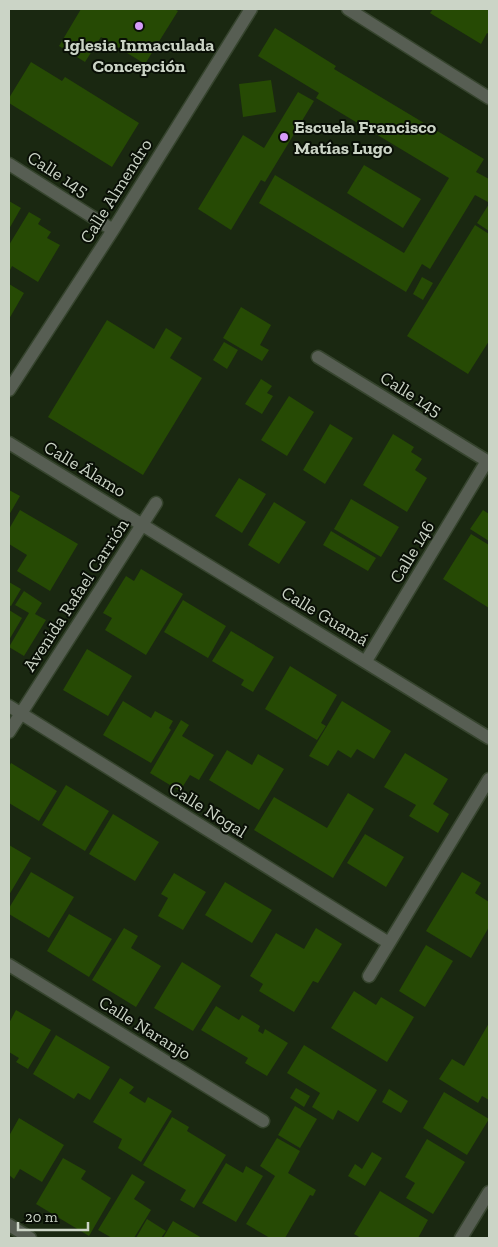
<svg xmlns="http://www.w3.org/2000/svg" width="498" height="1247" font-family="'Zilla Slab',serif">
<style>
.building{fill:#264a04}
.lines{fill:none;stroke-linecap:round;stroke-linejoin:round}
.minor-casing{stroke:#36442e;stroke-width:15}
.minor{stroke:#575e53;stroke-width:12}
.poi-dot{fill:#d69bfa;stroke:#090f06;stroke-width:2}
.labels{text-anchor:middle;dominant-baseline:central;stroke-width:4;stroke-linejoin:round;paint-order:stroke}
.poi-label{font-size:18px;font-weight:bold;fill:#cbd4c6;stroke:#090f06}
.street-label{font-size:18px;fill:#cbd4c6;stroke:#090f06}
</style>
<rect width="100%" height="100%" fill="#1a2811"/>
<!-- building -->
<path class="building" d="M81 9H174L178 11 145 64 101 37 85 62 59 46Z
M433 9H489V34L487 33 481 44 430 13Z
M275 28 336 66 334 69 484 159 476 172 489 179V200L488 202 475 195 430 269 422 264 406 292 259 203 275 175 404 253 449 178 316 98 319 93 258 56Z
M31 62 62 81 65 77 139 123 112 167 9 103V98Z
M271 80 276 112 243 117 239 84Z
M298 92 314 101 265 182 261 180 231 230 198 209 243 135 264 148Z
M364 165 421 199 403 228 347 193Z
M9 201 21 208 9 229Z
M489 204V231L477 223Z
M29 212 41 219 38 224 51 232 47 238 60 245 38 282 12 266 9 272V245Z
M475 225 489 234V341L468 374 407 336Z
M422 277 433 283 423 300 413 294Z
M9 284 24 293 9 319Z
M241 307 271 325 260 345 269 350 262 361 223 338Z
M107 320 154 349 166 328 182 338 170 358 202 378 143 475 48 417Z
M224 342 238 350 227 369 213 360Z
M261 379 272 386 267 393 273 396 262 414 245 404Z
M289 396 314 412 287 456 261 440Z
M330 424 353 438 325 484 303 470Z
M393 434 414 447 411 452 422 459 415 470 427 478 407 512 363 485Z
M239 478 266 494 242 533 215 516Z
M9 490 20 496 9 515Z
M351 499 399 527 381 557 334 529Z
M274 502 306 522 279 564 248 545Z
M20 510 78 544 50 591 17 571 27 555 9 544V529Z
M483 510 489 514V541L470 529Z
M331 531 376 558 368 571 323 545Z
M471 534 489 545V608L443 579Z
M141 569 183 594 146 655 105 630 112 618 103 613 126 576 134 581Z
M9 582 21 589 11 606 9 605Z
M24 591 42 603 35 614 46 620 24 656 9 647 29 613 15 605Z
M183 600 226 626 208 658 164 632Z
M9 610 22 618 9 640Z
M231 631 274 657 253 692 241 685 244 680 212 661Z
M87 649 132 676 108 716 63 690Z
M290 666 337 695 321 723 326 726 317 740 265 709Z
M123 701 151 718 155 711 173 721 169 728 171 730 151 763 103 735Z
M342 701 391 731 374 759 357 749 351 758 338 750 328 766 309 756Z
M181 720 189 725 182 736 214 755 199 780 190 775 180 791 150 773Z
M227 750 252 765 258 754 284 769 259 810 209 780Z
M405 753 448 779 433 804 449 814 438 833 409 816 416 805 384 787Z
M11 763 57 791 39 821 9 803V767Z
M66 785 109 811 85 851 42 825Z
M348 793 374 809 333 878 254 830 274 797 327 828Z
M113 814 159 842 135 881 89 854Z
M365 834 404 857 386 887 347 863Z
M9 845 31 858 9 895Z
M31 872 74 897 49 938 9 914V908Z
M462 872 481 883 475 893 489 902V927L471 958 426 931Z
M174 873 206 892 183 930 158 916 168 898 161 894Z
M225 882 272 910 252 943 205 915Z
M69 914 112 939 89 977 47 951Z
M124 928 138 936 131 948 161 966 136 1007 92 980Z
M316 928 342 944 318 983 313 981 294 1012 259 991 263 984 250 976 276 933 304 949Z
M426 945 453 961 425 1007 399 991Z
M182 962 221 986 193 1031 154 1008Z
M354 991 376 1005 381 997 414 1017 387 1062 331 1028Z
M216 1006 239 1020 242 1015 260 1026 258 1031 263 1034 265 1029 288 1043 267 1076 245 1063 248 1058 201 1030Z
M16 1010 51 1030 28 1069 16 1062 19 1058 9 1052V1023Z
M489 1023V1100L482 1096 478 1103 439 1079 452 1059 464 1066Z
M56 1035 110 1067 90 1100 78 1093 74 1099 33 1074Z
M304 1045 377 1090 358 1122 338 1110 333 1120 312 1107 320 1093 287 1073Z
M120 1078 134 1087 129 1093 145 1103 148 1097 172 1111 141 1162 118 1148 122 1139 93 1122Z
M296 1088 310 1096 304 1107 290 1098Z
M389 1089 408 1101 401 1113 382 1102Z
M444 1092 489 1119 467 1155 423 1128Z
M295 1106 317 1119 300 1148 278 1135Z
M172 1117 189 1127 187 1131 226 1155 194 1208 180 1200 186 1190 143 1165Z
M19 1118 64 1145 42 1182 20 1169 14 1179 9 1175V1136Z
M277 1138 300 1151 288 1173 316 1190 313 1196 310 1195 285 1238H270L246 1224 275 1176 260 1166Z
M427 1139 465 1162 433 1214 406 1198 415 1183 405 1177Z
M372 1152 382 1158 365 1186 348 1176 355 1164 362 1169Z
M63 1158 86 1171 81 1179 111 1198 89 1236 36 1204Z
M226 1163 243 1173 246 1166 263 1176 236 1222 202 1203Z
M132 1174 145 1182 134 1199 151 1210 134 1238H112L98 1230Z
M380 1191 428 1220 418 1238H361L354 1234Z
M147 1219 166 1231 161 1238H136Z
M173 1221 202 1238H163Z"/>
<g class="lines">
<!-- minor casing -->
<g class="minor-casing">
<path id="minor" d="M348 9 489 98
M9 164 113 230
M318 357 487 461 366 661
M9 390 113 230 251 9
M9 443 489 738
M9 706 389 943
M9 732 156 503
M9 965 263 1121
M369 976 489 779
M9 1225 30 1238
M461 1238 489 1192"/>
</g>
<!-- minor -->
<use href="#minor" class="minor"/>
</g>
<!-- markers -->
<g class="poi-dot">
<circle cx="139" cy="26" r="5"/>
<circle cx="284" cy="137" r="5"/>
</g>
<g class="labels">
<!-- poi labels -->
<g class="poi-label">
<text x="139" y="45">Iglesia Inmaculada<tspan x="139" dy="21">Concepción</tspan></text>
<text x="294" y="127" text-anchor="start">Escuela Francisco<tspan x="294" dy="21">Matías Lugo</tspan></text>
</g>
<!-- street labels -->
<g class="street-label">
<text transform="translate(58 174) rotate(33)">Calle 145</text>
<text transform="translate(116 191) rotate(-58)">Calle Almendro</text>
<text transform="translate(411 394) rotate(32)">Calle 145</text>
<text transform="translate(85 469) rotate(31)">Calle Álamo</text>
<text transform="translate(412 552) rotate(-59)">Calle 146</text>
<text transform="translate(76 595) rotate(-57)">Avenida Rafael Carrión</text>
<text transform="translate(325 616) rotate(31)">Calle Guamá</text>
<text transform="translate(208 810) rotate(32)">Calle Nogal</text>
<text transform="translate(145 1028) rotate(32)">Calle Naranjo</text>
</g>
</g>
<!-- border -->
<rect width="498" height="1247" fill="none" stroke="#cbd4c6" stroke-width="20"/>
<!-- scale -->
<path d="M18 1222v8h70v-8" fill="none" stroke="#cbd4c6" stroke-width="2.5"/>
<text x="25" y="1222" font-size="15" fill="#cbd4c6" stroke="#090f06" stroke-width="4" paint-order="stroke">20 m</text>
</svg>
